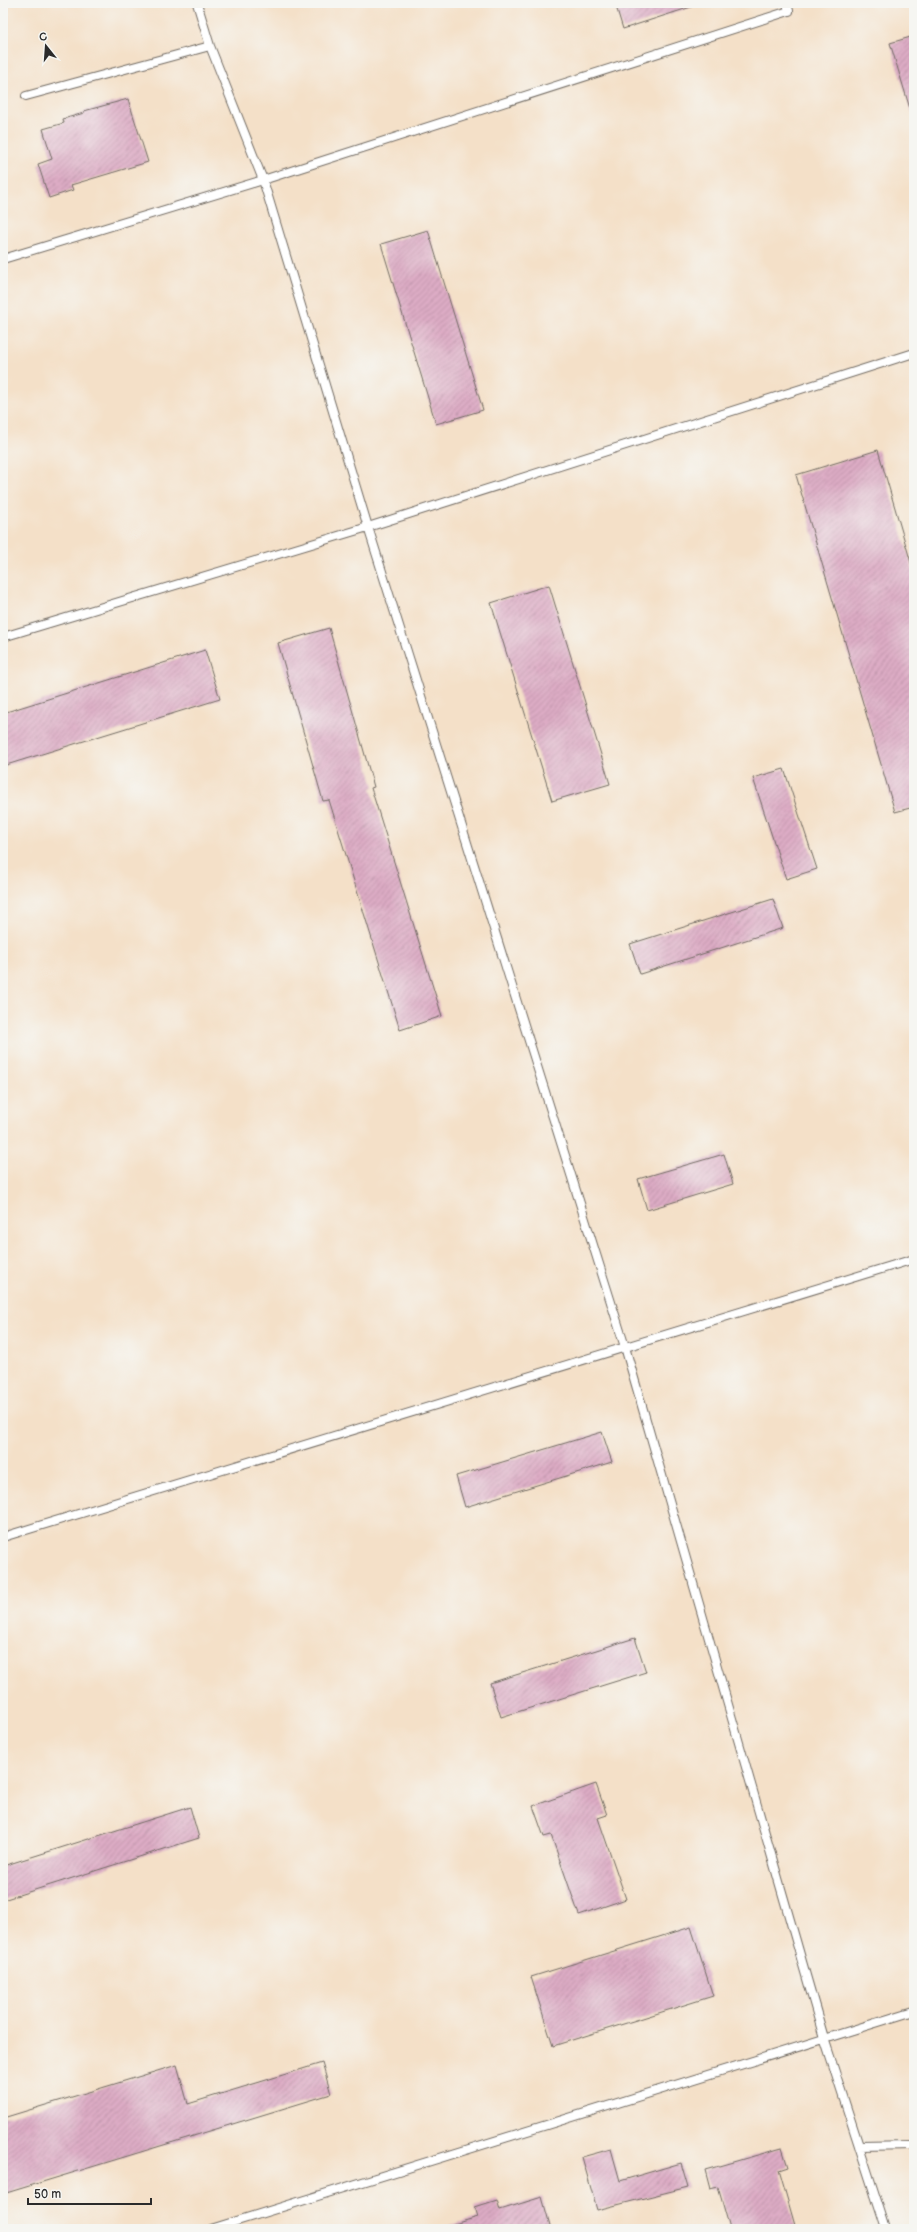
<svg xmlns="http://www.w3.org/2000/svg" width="917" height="2232" font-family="'Balsamiq Sans',sans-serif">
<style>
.building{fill:url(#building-hatch)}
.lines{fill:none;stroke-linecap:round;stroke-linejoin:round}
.lane-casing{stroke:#716a62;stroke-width:10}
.lane{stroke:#fff;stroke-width:8}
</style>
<defs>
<pattern id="building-hatch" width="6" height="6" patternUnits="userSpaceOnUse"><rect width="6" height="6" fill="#ddacc5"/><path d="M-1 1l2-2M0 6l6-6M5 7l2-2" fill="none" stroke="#b38ca0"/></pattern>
</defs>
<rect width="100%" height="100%" fill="#f6f6f2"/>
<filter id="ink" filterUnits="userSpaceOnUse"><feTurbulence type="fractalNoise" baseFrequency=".025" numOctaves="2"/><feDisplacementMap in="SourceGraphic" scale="8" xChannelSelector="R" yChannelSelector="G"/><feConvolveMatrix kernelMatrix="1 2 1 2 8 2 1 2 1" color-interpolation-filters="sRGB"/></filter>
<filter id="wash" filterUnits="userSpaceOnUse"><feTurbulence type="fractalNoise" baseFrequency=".012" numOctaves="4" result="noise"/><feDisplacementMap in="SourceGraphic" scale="16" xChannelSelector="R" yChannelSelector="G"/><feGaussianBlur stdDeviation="0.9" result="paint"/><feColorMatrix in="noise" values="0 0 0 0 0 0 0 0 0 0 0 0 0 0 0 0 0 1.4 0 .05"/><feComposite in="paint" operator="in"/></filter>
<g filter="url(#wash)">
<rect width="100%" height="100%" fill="#f4e0c8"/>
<g id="blocks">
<!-- building -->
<path class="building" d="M615 3H694V6L623 29Z
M914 36V111L911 112 890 43Z
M128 99 148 162 71 185 73 190 49 198 38 164 52 159 43 129 64 123 63 119 84 113V111Z
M428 230 483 410 436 424 381 244Z
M878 450 914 573V807L895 812 796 475Z
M549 585 610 784 552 801 491 603Z
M329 628 374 787 371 788 442 1016 400 1030 329 800 323 801 278 643Z
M205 650 220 699 3 766V713Z
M784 769 817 869 786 879 753 778Z
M773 899 783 928 640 974 630 944Z
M724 1154 733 1184 647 1210 638 1179Z
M602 1432 612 1462 465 1507 456 1476Z
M635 1638 646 1672 501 1717 490 1683Z
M596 1784 607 1815 598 1818 626 1899 579 1915 551 1835 544 1837 533 1806Z
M190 1807 199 1838 3 1900V1866Z
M691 1927 713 1996 553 2046 531 1977Z
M322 2063 331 2094 3 2194V2118L177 2065 188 2104Z
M782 2148 788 2167 779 2170 796 2229H730L718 2187 710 2189 705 2170Z
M611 2149 620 2181 681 2163 688 2187 597 2210 582 2157Z
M542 2197 551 2229H448L447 2226 478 2217 475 2207 497 2200 500 2210Z"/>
</g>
</g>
<g filter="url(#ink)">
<use href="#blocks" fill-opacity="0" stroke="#716a62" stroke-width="1"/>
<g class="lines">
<!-- lane casing -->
<g class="lane-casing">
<path id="lane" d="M197 3 210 46 263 180 368 527 625 1347 824 2038 886 2229
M26 96 210 46
M3 259 263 180 789 11 787 3
M3 637 368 527 914 353
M3 1537 914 1259
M859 2146 914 2145
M211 2229 914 2011"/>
</g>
<!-- lane -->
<use href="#lane" class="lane"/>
</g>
</g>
<!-- margin -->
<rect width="917" height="2232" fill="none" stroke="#f6f6f2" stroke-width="16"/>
<!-- north arrow -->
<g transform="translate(46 46) rotate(343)" stroke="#f6f6f2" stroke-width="3" paint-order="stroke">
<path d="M0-3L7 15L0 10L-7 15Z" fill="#2b2b2b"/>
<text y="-6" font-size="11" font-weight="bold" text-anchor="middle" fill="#2b2b2b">С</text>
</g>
<!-- scale -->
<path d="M28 2198v6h123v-6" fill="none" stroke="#2b2b2b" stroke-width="2"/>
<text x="34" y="2198" font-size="12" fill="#2b2b2b" stroke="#f6f6f2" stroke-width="3" paint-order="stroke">50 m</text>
</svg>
